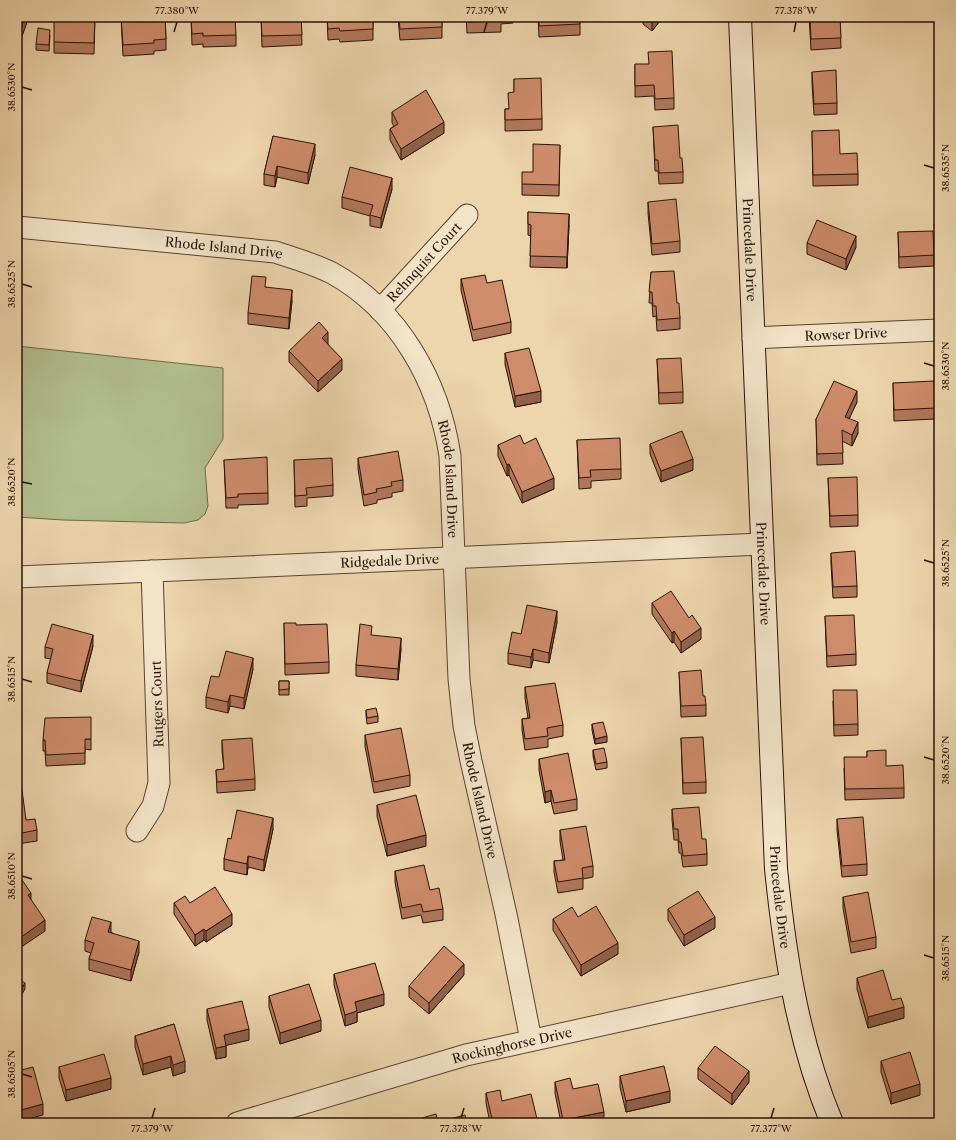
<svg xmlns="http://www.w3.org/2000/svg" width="956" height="1140" font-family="'Libre Caslon Text',serif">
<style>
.green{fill:#b2be8e;stroke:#6e684b}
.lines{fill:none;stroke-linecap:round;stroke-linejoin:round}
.street-casing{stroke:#5a4231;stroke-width:23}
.secondary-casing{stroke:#291108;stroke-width:24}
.street{stroke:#f3e4c9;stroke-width:21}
.secondary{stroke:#f3e4c9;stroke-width:22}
.wall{fill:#b2785c;stroke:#291108}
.shaded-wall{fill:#91624b;stroke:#291108}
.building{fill:#cf8c6b;stroke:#291108}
.ticks{fill:none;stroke:#291108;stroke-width:1.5}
.labels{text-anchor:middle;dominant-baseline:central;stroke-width:3;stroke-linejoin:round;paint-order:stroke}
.street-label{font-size:13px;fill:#291108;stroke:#f3e4c9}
.neatline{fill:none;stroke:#291108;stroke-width:1.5}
.ticks-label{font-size:10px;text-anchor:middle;fill:#291108}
</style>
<rect width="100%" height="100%" fill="#edd5ac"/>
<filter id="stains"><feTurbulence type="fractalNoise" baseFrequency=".005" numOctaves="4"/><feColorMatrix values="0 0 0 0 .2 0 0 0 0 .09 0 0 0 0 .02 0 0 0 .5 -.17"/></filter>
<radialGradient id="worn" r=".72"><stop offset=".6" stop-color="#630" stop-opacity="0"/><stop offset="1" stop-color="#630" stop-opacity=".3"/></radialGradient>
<!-- green -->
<path class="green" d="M17 346 223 368V439L205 468 208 506 205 514 198 520 184 523 63 520 17 517Z"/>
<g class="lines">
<!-- street casing -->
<g class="street-casing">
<g id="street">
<path id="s1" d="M17 227 275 252C294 258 314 264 332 273 399 310 439 382 450 456L459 679 464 726 471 761 506 914 531 1040"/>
<path id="s2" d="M380 310 467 215"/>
<path id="s3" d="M753 338 939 330"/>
<path id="s4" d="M17 577 762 544"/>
<path d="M137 831 153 806 159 783 152 571"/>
<path id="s5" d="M237 1123 466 1055 791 983"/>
</g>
</g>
<!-- secondary casing -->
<g class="secondary-casing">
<g id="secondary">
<path id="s6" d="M740 17 776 869C785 956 798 1042 832 1123"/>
</g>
</g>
<!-- street -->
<use href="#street" class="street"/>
<!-- secondary -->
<use href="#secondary" class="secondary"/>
</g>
<!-- wall -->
<path class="wall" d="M17 17H28V19L21 39 17 38Z
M95 17 94 54 54 53V42Z
M121 17H165L166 39V50L154 51V54L123 56Z
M191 17 236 35V46L203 47V44L192 45Z
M261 17H301L302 45 262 47Z
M327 17H373V40L340 42 339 39 328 40Z
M398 17H442V38L400 40Z
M466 17H513V23L501 24V32L467 33Z
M538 17H580V35L539 37Z
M639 17H663L652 31 643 24V21Z
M809 17H840L841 48 811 50Z
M50 35 49 51 36 50V44Z
M635 64 674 98V109L655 110 654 96 635 97Z
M812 72 837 103V114L814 115 812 83Z
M514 79 542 119V130L505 131V109H509L514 92Z
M392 112 444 133 401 160 390 140V129L394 126 392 123Z
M653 127 680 158 683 172V183L659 184 658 171H655Z
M812 131 840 154 858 174V185L813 186Z
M273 136 315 155 308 184 277 177 275 187 264 185V174Z
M560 145 559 196 522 195V184Z
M392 189 381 228 370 226V216L342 208V197Z
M648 202 680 241V252L652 255 648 213Z
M528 212 569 225 567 268 530 267 531 236 528 235Z
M898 232 934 255V266L899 268Z
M807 243 856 247 846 270 807 254Z
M651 272 677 303 680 318V329L657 331 656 316 653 317 652 303H649Z
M461 279 487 283 511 322V333L473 341 461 290Z
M266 287 292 301 289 329 248 324V313Z
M328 343V344L342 370 318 392 289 362V351Z
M505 353 541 402 515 407 505 364Z
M657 359 683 392V403L659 404Z
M893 383 935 408V419L894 421Z
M857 402 849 418 858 433 852 446 842 441 843 464 817 465 816 419Z
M577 440 621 469V479L591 481V488L579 489Z
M524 444 554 489 522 503 509 475 507 476 498 456V445Z
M650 444 693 470 661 482 650 454Z
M358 458 403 480V491L392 493V497L377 500V503L364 506 358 469Z
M224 460 268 493V504L238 505V508H226Z
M294 460 333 485V496L307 498V506L295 507Z
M828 478 858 515V526L830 527Z
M831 553 857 586V597L833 598 831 564Z
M652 603 701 639 681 653 674 642 672 643 652 614Z
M825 616 856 654V665L827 667Z
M557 622 549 663 533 660 531 668 508 664V653L521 634Z
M284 623 329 662V673L285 675Z
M372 636 401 649 398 680 356 676V665Z
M17 639 19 665V676H17Z
M93 646 81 692 47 683V673L51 659 45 658V647Z
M253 669 244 709 230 706 228 713 206 708V697L219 677Z
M679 672 706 705V716L681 717Z
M279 681H289V695H279Z
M525 687 563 725V736L548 739V747L525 750 522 730V719L528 718 525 698Z
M833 701 858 724V735L834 736Z
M366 710 378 716V722L367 724 366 715Z
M592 724 607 742 595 744 592 730Z
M365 735 410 775V786L374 793 365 746Z
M681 738 706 782V793L683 794Z
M91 739V750L85 749V764L46 766 45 751H43V740Z
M222 740 255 779V790L217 793 216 770 224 769 222 751Z
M593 750 607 762V768L596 770 593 756Z
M867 751 886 766 904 788V798L845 800 844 768 867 757Z
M539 759 577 799V810L554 814 551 801 545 803 539 770Z
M17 791 26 820 37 830V841L17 844Z
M377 805 426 846 387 856 377 816Z
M672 809 702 839 707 854V865L683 867 681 853H679L678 840H674L672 820Z
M837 819 867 864V875L842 877 837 830Z
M273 829 264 871 248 867 247 875 224 870V859L231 839Z
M560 830 593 866V877L583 879V889L558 893 554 872V861L563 860 560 841Z
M395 871 443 909V920L423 923 421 915 402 919 395 882Z
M843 897 876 937V948L851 953 843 908Z
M174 903 232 925 206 942 204 940 195 946 174 914Z
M668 909 715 928 684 946 668 920Z
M553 919 618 954 581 976 553 930Z
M111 932 139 952 131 981 89 970V959L91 953 85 951V940Z
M334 974 384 1005 357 1013V1022L345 1026 334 985Z
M464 975 429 1014 409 997V986Z
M857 978 904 1018 868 1028 857 989Z
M269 996 321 1031 280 1044 269 1007Z
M207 1009 249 1040 226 1045V1057L216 1059 207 1020Z
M174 1024 185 1072 173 1076 171 1067 143 1075 135 1047V1036Z
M881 1061 920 1095 891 1104 881 1072Z
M59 1067 111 1089 66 1101 59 1078Z
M698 1068 749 1082 732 1105 698 1079Z
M620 1076 670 1102 626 1112 620 1087Z
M555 1082 573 1089 604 1122 561 1123 555 1093Z
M486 1093 502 1101 538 1123H490L486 1103Z"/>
<!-- shaded-wall -->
<path class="shaded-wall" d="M25 17H28V19L21 39V29Z
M654 17H663L652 31V20Z
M444 122V133L401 160V149Z
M315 144V155L308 184V173Z
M277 166V177L275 187V176Z
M392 178V189L381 228V218Z
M569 214V225L567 268V257Z
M856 236V247L846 270V259Z
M292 290V301L289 329V318Z
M328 332V343L322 349V338Z
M342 359V370L318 392V381Z
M541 391V402L515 407V396Z
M857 391V402L845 428V417Z
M858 422V433L852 446V435Z
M693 459V470L661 482V471Z
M509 464V475L507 476V465Z
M554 478V489L522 503V492Z
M557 611V622L549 663V653Z
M701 628V639L681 653V642Z
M674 631V642L672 643V633Z
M93 635V646L81 692V681Z
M401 638V649L398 680V669Z
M533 649V660L531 668V657Z
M253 658V669L244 709V698Z
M230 695V706L228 713V702Z
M607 736V742L595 744V739Z
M551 790V801L545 803V792Z
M273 818V829L264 871V860Z
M426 835V846L387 856V845Z
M248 856V867L247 875V864Z
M31 893V903L28 895Z
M232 914V925L206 942V931Z
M715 917V928L684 946V935Z
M45 920V931L17 950V940Z
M111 922V933L108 932Z
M204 929V940L195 946V935Z
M139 941V952L131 981V970Z
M618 943V954L581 976V965Z
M464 964V975L429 1014V1003Z
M25 983V989L18 1001V995Z
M384 994V1005L357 1013V1022L345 1026V1015L355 1002Z
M904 1007V1018L868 1028V1017Z
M321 1020V1031L280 1044V1033Z
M249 1029V1040L224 1046V1035Z
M226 1046V1057L216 1059V1048Z
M171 1056V1067L143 1075V1064Z
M185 1061V1072L173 1076V1065Z
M749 1071V1082L732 1105V1094Z
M111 1078V1089L66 1101V1090Z
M920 1084V1095L891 1104V1093Z
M670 1091V1102L626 1112V1101Z
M43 1104V1115L17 1122V1111Z
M604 1112V1122L563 1123V1120Z"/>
<!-- building -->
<path class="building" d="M17 17H25L21 29 17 27Z
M54 17H95L94 43 54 42Z
M121 17H165L166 39 154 40V43L123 45Z
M191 17H235L236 35 203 36V33L192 34Z
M261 17H301L302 35 262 36Z
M327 17H373V29L340 31 339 28 328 29Z
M399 17H442V27L400 29Z
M467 17H500L501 21 467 22Z
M539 17H580V24L539 26Z
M648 17H654L652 20Z
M810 17H840L841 38 811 39Z
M38 28 50 30 49 45 36 44Z
M672 51 674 98 655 99 654 85 635 86V64H649L648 52Z
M836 70 837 103 814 104 812 72Z
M541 78 542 119 505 120V109H509L508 93 514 92V79Z
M426 90 444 122 401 149 390 129 398 124 392 112Z
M678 125 680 158H682L683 172 659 173 658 160H655L653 127Z
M839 130 840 154 857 153 858 174 813 175 812 131Z
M273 136 315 144 308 173 277 166 275 176 264 174Z
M533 144 560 145 559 185 522 184V172H533Z
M350 167 392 178 381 218 370 215 373 205 342 197Z
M676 199 680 241 652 244 648 202Z
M528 212 569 214 567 257 530 256 531 225 528 224Z
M817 220 856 236 846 259 807 243Z
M933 231 934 255 899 257 898 232Z
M674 271 677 303H679L680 318 657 320 656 306H653L652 292H649L651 272Z
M485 275 487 283 502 280 511 322 473 330 461 279Z
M252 276 266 277 265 287 292 290 289 318 248 313Z
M319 322 328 332 322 338 342 359 318 381 289 351Z
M529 348 541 391 515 396 505 353Z
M681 358 683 392 659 393 657 359Z
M834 381 857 391 845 417 858 422 852 435 842 430 843 453 817 454 816 419Z
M934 381 935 408 894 410 893 383Z
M682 431 693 459 661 471 650 444Z
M520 435 524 444 536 438 554 478 522 492 509 464 507 465 498 445Z
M620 438 621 469 590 470 591 477 579 478 577 440Z
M398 451 403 480 391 482 392 486 376 489 377 492 364 495 358 458Z
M267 457 268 493 238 494V497L226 498 224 460Z
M332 458 333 485 306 488 307 495 295 496 294 460Z
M857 477 858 515 830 516 828 478Z
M855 551 857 586 833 587 831 553Z
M671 591 689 618 692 615 701 628 681 642 674 631 672 633 652 603Z
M527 605 557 611 549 653 533 649 531 657 508 653 512 632 521 634Z
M854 615 856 654 827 656 825 616Z
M284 623H296V625L327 624 329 662 285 664Z
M52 624 93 635 81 681 47 673 53 649 45 647Z
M360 624 372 626 371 635 401 638 398 669 356 665Z
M17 639 19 665H17Z
M226 651 253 658 244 698 230 695 228 702 206 697 211 676 219 677Z
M701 670 703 696H705L706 705 681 706 679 672Z
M279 681H289V689L279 690Z
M555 683 563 725 547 728 548 736 525 739 522 719 530 718 525 687Z
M833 690H857L858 724 834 725Z
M376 708 378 716 367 718 366 710Z
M91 717V739H85V753L46 755 45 740H43L45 718Z
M603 722 607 736 595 739 592 724Z
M401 728 410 775 374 782 365 735Z
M703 737 706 782 683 783 681 738Z
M252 738 255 779 217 782 216 770 224 769 222 740Z
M604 748 607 762 596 764 593 750Z
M886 750V766L903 765 904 788 845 789 844 757H867V751Z
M568 753 577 799 554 803 551 790 545 792 539 759Z
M22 790 26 820 35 819 37 830 17 834V791Z
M416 795 426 835 387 845 377 805Z
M699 807 702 839H706L707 854 683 856 681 842H679L678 829H674L672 809Z
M237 810 273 818 264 860 248 856 247 864 224 859 228 838 231 839Z
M863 817 867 864 842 866 837 819Z
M586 826 593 866 582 868 583 878 558 882 554 861 565 860 560 830Z
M424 865 430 890 439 888 443 909 423 912 421 904 402 908 395 871Z
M18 874 31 893 28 895 45 920 17 940V875Z
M215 887 232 914 206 931 204 929 195 935 174 903 185 896 190 903Z
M698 891 715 917 684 935 668 909Z
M868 892 876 937 851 942 843 897Z
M596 906 618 943 581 965 553 919 572 907 578 917Z
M92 917 111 922 108 932 139 941 131 970 89 959 94 943 85 940Z
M444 946 464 964 429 1003 409 986Z
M375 963 384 994 355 1002 357 1011 345 1015 334 974Z
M883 970 892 1000 901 998 904 1007 868 1017 857 978Z
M17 978 25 983 18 995H17Z
M309 984 321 1020 280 1033 269 996Z
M242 1001 249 1029 224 1035 226 1046 216 1048 207 1009Z
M174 1024 185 1061 173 1065 171 1056 143 1064 135 1036Z
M715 1046 749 1071 732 1094 698 1068Z
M910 1052 920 1084 891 1093 881 1061Z
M104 1054 111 1078 66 1090 59 1067Z
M664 1066 670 1091 626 1101 620 1076Z
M33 1067 43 1104 17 1111V1071Z
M570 1078 573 1089 598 1084 604 1112 563 1120 555 1082Z
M500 1090 502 1101 531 1094 538 1123H493L486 1093Z
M436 1114 438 1122 465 1115 467 1123H424L422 1118Z
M939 1121V1123H934Z"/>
<!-- ticks -->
<path class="ticks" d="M174 32 177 22M484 32 487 22M794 32 796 22M22 87 32 90M924 165 934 168M22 284 32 287M924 363 934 366M22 482 32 484M924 560 934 563M22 679 32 682M924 757 934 760M22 876 32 879M924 955 934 958M22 1074 32 1077M152 1118 155 1108M461 1118 464 1108M771 1118 774 1108"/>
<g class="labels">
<!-- street labels -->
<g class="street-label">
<text stroke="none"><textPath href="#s1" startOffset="208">Rhode Island Drive</textPath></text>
<text stroke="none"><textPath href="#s6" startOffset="233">Princedale Drive</textPath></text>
<text stroke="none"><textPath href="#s2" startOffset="65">Rehnquist Court</textPath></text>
<text stroke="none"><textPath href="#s3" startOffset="93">Rowser Drive</textPath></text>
<text stroke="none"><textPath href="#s1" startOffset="568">Rhode Island Drive</textPath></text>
<text stroke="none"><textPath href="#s4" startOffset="373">Ridgedale Drive</textPath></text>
<text stroke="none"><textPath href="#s6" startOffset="557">Princedale Drive</textPath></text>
<text transform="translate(157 704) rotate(-92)">Rutgers Court</text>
<text stroke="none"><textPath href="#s1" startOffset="892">Rhode Island Drive</textPath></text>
<text stroke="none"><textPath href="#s6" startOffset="881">Princedale Drive</textPath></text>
<text stroke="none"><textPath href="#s5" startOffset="286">Rockinghorse Drive</textPath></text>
</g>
</g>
<!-- margin -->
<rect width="956" height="1140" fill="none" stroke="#edd5ac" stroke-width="44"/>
<rect x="22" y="22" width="912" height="1096" class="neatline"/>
<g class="ticks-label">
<text x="177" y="14">77.380°W</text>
<text x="487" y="14">77.379°W</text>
<text x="796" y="14">77.378°W</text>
<text transform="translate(11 87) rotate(-90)" y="4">38.6530°N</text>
<text transform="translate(945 168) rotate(-90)" y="4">38.6535°N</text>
<text transform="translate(11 284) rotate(-90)" y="4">38.6525°N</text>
<text transform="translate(945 366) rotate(-90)" y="4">38.6530°N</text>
<text transform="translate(11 482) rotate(-90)" y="4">38.6520°N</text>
<text transform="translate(945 563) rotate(-90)" y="4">38.6525°N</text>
<text transform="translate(11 679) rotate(-90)" y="4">38.6515°N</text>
<text transform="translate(945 760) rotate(-90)" y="4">38.6520°N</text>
<text transform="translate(11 876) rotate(-90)" y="4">38.6510°N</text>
<text transform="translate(945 958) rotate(-90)" y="4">38.6515°N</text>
<text transform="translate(11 1074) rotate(-90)" y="4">38.6505°N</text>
<text x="152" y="1132">77.379°W</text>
<text x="461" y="1132">77.378°W</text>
<text x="771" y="1132">77.377°W</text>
</g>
<rect width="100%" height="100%" filter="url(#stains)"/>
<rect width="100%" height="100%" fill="url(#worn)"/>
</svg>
